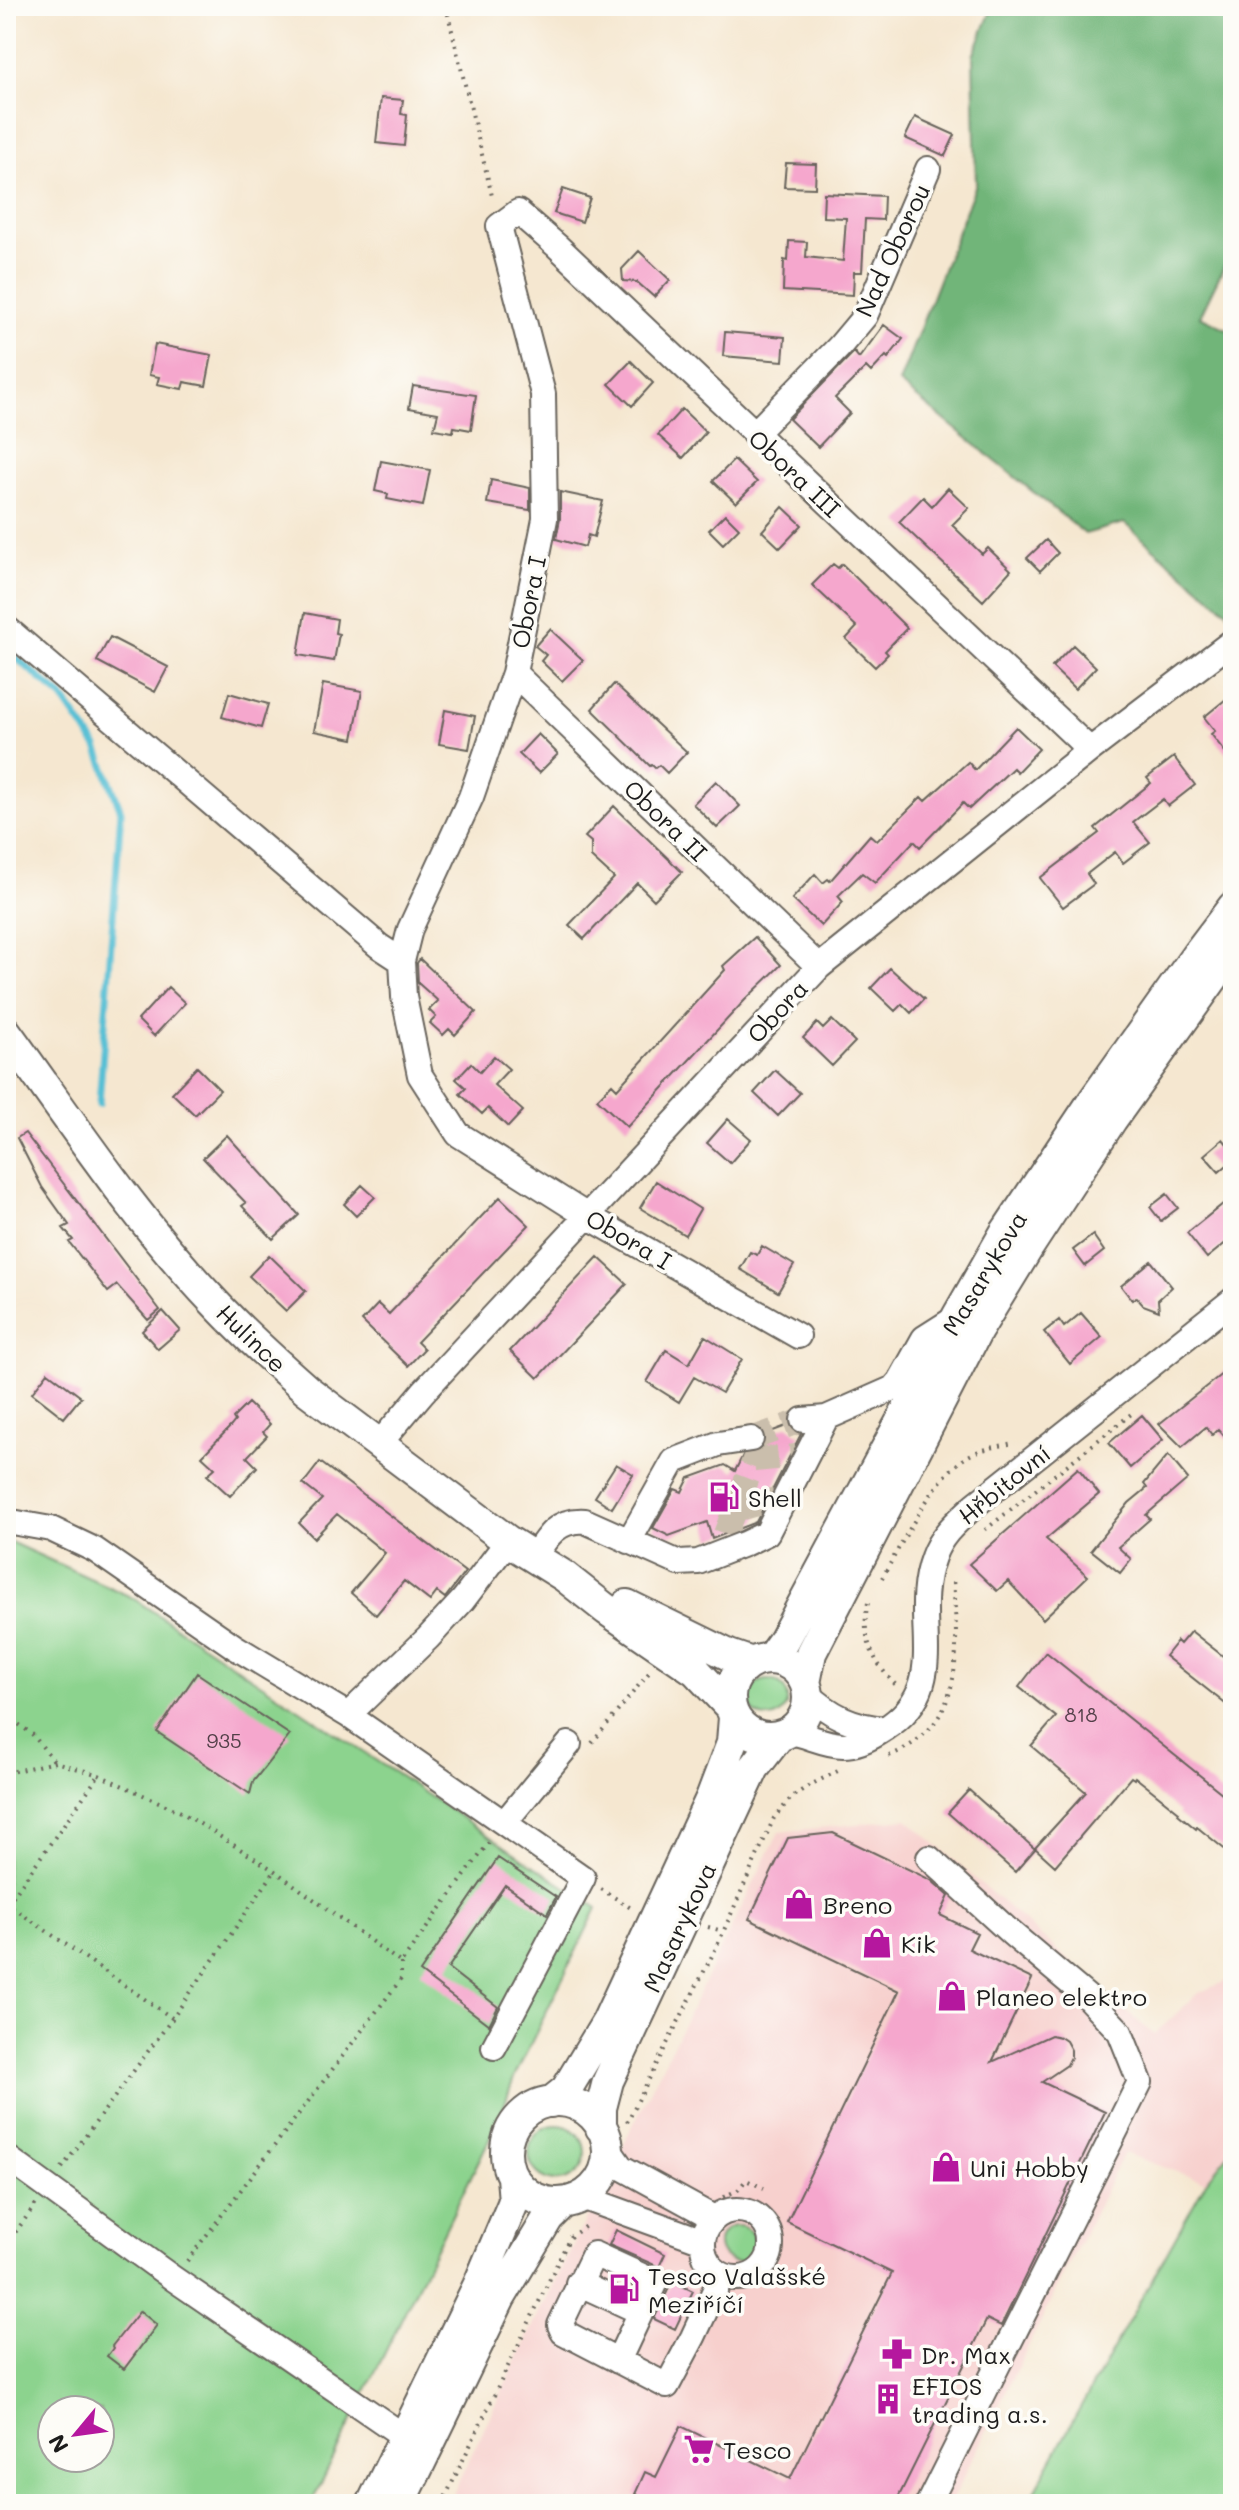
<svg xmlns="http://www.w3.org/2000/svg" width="1239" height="2510" font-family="Mali,sans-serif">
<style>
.built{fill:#f7d0cd}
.green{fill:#8cd38e;stroke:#547855;stroke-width:2;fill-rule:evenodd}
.forest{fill:#71b579;stroke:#46684a;stroke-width:2}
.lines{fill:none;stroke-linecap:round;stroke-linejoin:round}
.stream{stroke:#57bfd4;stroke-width:7}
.building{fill:#f5a7cd}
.minor-tunnel{stroke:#cabeac;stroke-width:24;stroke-dasharray:24 12;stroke-linecap:butt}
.minor-casing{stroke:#68635b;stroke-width:28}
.major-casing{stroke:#68635b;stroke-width:34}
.path{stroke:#68635b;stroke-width:4;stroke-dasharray:2 6;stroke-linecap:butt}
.minor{stroke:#fff;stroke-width:24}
.major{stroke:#fff;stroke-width:30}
.labels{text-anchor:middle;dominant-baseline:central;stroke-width:7;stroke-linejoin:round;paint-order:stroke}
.number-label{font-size:20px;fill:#523f48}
.street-label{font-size:24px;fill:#1c1c1c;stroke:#fdfcf7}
.poi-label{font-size:24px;fill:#1c1c1c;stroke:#fdfcf7;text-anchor:start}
</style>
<rect width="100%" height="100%" fill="#fdfcf7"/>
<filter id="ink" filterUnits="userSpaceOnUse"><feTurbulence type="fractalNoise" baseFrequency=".0125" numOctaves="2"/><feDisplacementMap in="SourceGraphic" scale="16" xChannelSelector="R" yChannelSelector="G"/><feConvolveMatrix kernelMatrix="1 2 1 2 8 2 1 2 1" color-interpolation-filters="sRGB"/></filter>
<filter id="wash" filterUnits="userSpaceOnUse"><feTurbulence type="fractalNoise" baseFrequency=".006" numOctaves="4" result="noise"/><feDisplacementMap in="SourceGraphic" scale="32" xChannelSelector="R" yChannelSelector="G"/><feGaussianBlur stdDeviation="1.8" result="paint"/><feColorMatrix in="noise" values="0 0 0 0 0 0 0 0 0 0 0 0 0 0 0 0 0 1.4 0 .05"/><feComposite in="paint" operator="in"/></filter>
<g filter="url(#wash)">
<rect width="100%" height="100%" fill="#f5e7d0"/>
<!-- built -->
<path class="built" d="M907 1819 1154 2035 1198 1993 1233 1978V2148L1206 2182 1124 2153 950 2504H448L529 2334 779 1832Z"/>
<!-- green -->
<path class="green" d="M6 1540 131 1597 597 1908 514 2078 500 2117 311 2504H6ZM52 2410H100V2458H52Z
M749 1699a19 19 0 1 1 38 0a19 19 0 1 1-38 0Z
M529 2153a28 28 0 1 1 56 0a28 28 0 1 1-56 0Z
M1233 2148V2504H1027L1206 2182Z
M719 2244a18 18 0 1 1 36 0a18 18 0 1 1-36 0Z"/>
<!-- forest -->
<path class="forest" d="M993 6H1233V248L1200 316 1233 332V616L1124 523 1085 534 899 383 976 184 973 56Z"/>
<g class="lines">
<!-- stream -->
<path class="stream" d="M6 649 63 698 97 747 121 811 99 1104"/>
</g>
<g id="blocks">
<!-- building -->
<path class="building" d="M381 98 403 100 401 114 407 115 404 146 376 143Z
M915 117 955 135 945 156 905 138Z
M786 163 816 164 815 188 784 187Z
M563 189 590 198 582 222 554 213Z
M824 193 884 196 883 220 865 219 862 272H854L853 295 783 291 784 260 788 261 789 241 807 242 806 257 843 261 846 218 823 217Z
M639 251 670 280 654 297 637 282 623 281 622 269Z
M884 325 903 339 888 358 886 356 871 372 866 367 835 398 850 413 818 447 789 419 854 352 859 358Z
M725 332 785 337 783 361 723 356Z
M155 344 212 355 206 386 184 382 182 389 157 384 159 377 149 375Z
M631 361 653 383 632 406 609 384Z
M413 386 476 395 471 430 454 427 453 432 434 429 438 413 409 408Z
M682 409 706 432 683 458 658 435Z
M734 460 757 482 736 503 713 481Z
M381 461 430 470 423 506 387 499 388 494 375 491Z
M491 480 530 488V510L487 503Z
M948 488 969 508 952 525 982 554 988 548 1011 570 983 601 899 522 923 497 932 506Z
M560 492 603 501 594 537 588 535 585 547 556 539 560 519Z
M783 507 802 525 780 548 762 531Z
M725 514 739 528 723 544 709 530Z
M1046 540 1058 553 1040 571 1027 558Z
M833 564 838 568 842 564 907 628 885 651 888 654 875 667 846 639 857 627 812 585Z
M305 613 337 619 335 633 339 634 334 661 298 655Z
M550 629 583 660 562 681 541 661 546 655 535 646Z
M110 637 168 667 155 692 97 661Z
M1073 645 1096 667 1075 689 1052 667Z
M323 684 362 691 353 739 314 731Z
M614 684 687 752 667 773 659 765 655 768 652 765 650 766 592 709Z
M229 693 268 704 261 728 222 717Z
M1225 700 1233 710V762L1211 734 1215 731 1204 717Z
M445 710 475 716 469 749 439 744Z
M1016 727 1039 749 1017 772 1013 768 969 809 963 803 920 847 914 841 875 883 862 873 838 896 843 902 821 926 792 899 815 874 823 883 828 879 830 881 870 835 877 841 921 797 925 801 968 762 975 770Z
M538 734 558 754 539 773 519 754Z
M1174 757 1195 785 1168 806 1163 799 1133 822 1150 842 1123 863 1115 852 1087 874 1094 884 1063 907 1040 878 1099 833 1095 828 1151 783 1147 778Z
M716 781 740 806 717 828 693 804Z
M614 806 682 872 654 900 637 883 584 939 569 925 614 878 591 857V842L585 837Z
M755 937 781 965 745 1000 627 1127 597 1099 612 1084 617 1089 725 970 723 966Z
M420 959 476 1012 455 1035 449 1029 443 1035 430 1023 436 1017 429 1010 438 1001 418 983 417 963Z
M890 968 924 999 911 1013 902 1004 895 1011 871 988Z
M168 987 185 1003 154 1036 138 1020Z
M832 1020 855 1042 832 1066 803 1038 817 1023 823 1029Z
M494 1056 509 1069 494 1085 523 1111 508 1127 488 1108 482 1114 460 1094 466 1088 456 1079 471 1063 480 1072Z
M197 1067 220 1090 195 1115 172 1093Z
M775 1070 800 1093 778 1116 754 1093Z
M728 1119 751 1139 730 1163 707 1143Z
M25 1133 160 1310 148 1320 117 1285 108 1292 69 1242 73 1240 63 1228 69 1225 42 1187 17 1138Z
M227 1135 299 1215 273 1239 242 1206 246 1203 203 1158Z
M1223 1139 1233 1151V1160L1219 1172 1204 1155Z
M656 1181 700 1209 685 1235 640 1208Z
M362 1185 375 1197 356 1216 344 1204Z
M1167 1194 1178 1208 1161 1221 1150 1207Z
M500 1197 529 1225 417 1342 424 1349 408 1366 362 1321 378 1304 389 1314Z
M1223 1204 1233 1217V1237L1207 1258 1187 1233Z
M1093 1235 1104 1251 1085 1266 1073 1250Z
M762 1246 794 1265 778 1292 740 1269 750 1252 757 1255Z
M269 1255 306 1291 286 1311 249 1276Z
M598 1257 627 1284 538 1378 510 1351Z
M1151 1261 1172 1287 1158 1300 1159 1311 1143 1305 1136 1297 1132 1300 1121 1286Z
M163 1311 180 1330 158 1349 142 1331Z
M1081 1313 1102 1337 1070 1364 1044 1332 1059 1320 1064 1327Z
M705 1336 742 1359 722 1393 694 1377 679 1402 647 1382 666 1350 689 1364Z
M1233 1365V1446L1218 1429 1212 1435 1206 1427 1182 1447 1159 1424Z
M48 1372 81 1397 64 1418 32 1393Z
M248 1403 270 1424 263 1432 267 1436 247 1457 257 1467 230 1496 207 1475 215 1468 202 1456 231 1426 235 1421 233 1418Z
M1142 1415 1163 1440 1130 1468 1109 1443Z
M789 1425 796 1433 801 1434 756 1522 712 1539 707 1522 669 1536 653 1528 675 1489 682 1492 689 1478 725 1465 735 1471 743 1455 761 1450 765 1444V1434Z
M1168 1455 1188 1479 1146 1515 1150 1519 1118 1547 1131 1559 1120 1573 1091 1550 1129 1503 1147 1488 1144 1484Z
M320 1462 465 1572 445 1598 437 1592 430 1601 404 1581 376 1615 351 1593 385 1553 337 1514 314 1538 299 1523 322 1499 303 1484Z
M616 1464 633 1474 612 1508 595 1497Z
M1078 1468 1099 1494 1046 1539 1088 1576 1043 1619 1008 1581 997 1591 969 1564Z
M1191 1631 1233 1664V1710L1165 1656 1177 1641 1180 1644Z
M1046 1652 1233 1802V1856L1197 1827 1196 1829 1178 1814 1179 1812 1135 1777 1134 1779 1131 1777 1055 1866 1035 1848 1086 1792 1031 1746 1056 1717 1019 1687Z
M197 1673 290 1735 253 1782 250 1794 157 1732Z
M969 1790 1035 1849 1015 1872 948 1813Z
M833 1833 931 1880 949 1896 940 1915 977 1933 969 1949 1032 1979 992 2062 1051 2035 1060 2037 1066 2041 1071 2050V2057L1067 2065 1042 2082 1105 2112 1001 2326 987 2319 895 2504H655L635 2494 645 2472 656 2477 681 2426 790 2479 892 2273 787 2222 899 1991 749 1919 788 1838Z
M498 1858 556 1897 547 1914 505 1885 448 1968 498 2007 489 2025 420 1972Z
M616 2230 665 2254 659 2267 609 2245Z
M670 2280 693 2291 675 2329 654 2319 669 2288Z
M140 2311 157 2325 124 2369 107 2356 113 2348 112 2346Z"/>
</g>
</g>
<g filter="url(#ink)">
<use href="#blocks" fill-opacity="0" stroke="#68635b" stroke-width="2"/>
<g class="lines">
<!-- minor-tunnel -->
<path class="minor-tunnel" d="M751 1439 803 1420
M754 1460 796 1456
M735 1510 775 1499
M725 1534 764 1434"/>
<!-- minor casing -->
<g class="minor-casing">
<path id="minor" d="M754 434 839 347 865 316 928 169
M6 628 379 946 402 961
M514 673 819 967
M798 1336 589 1217 458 1134 420 1075 404 997 402 961 410 929 471 797 514 673 545 519 543 394 499 226 518 212 557 246 1090 750
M803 1420 826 1418 894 1388 900 1381 924 1338 957 1317
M379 1444 423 1392 819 967 1090 750 1233 641
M6 1521 51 1529 95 1550 235 1647 348 1715
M629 1541 674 1461 718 1444 751 1439
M534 1557C547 1536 558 1519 585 1521L679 1563 698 1562 744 1544 767 1533 826 1418
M808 1694C831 1716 853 1726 885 1729
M790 1732C808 1735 825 1745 843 1745 858 1745 871 1738 883 1730 956 1685 908 1623 933 1557 941 1534 958 1521 975 1505L1233 1300
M504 1823 348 1715 428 1638 463 1600 508 1541
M494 2047 583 1878 504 1823 569 1744
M607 2147 621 2167 714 2218
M6 2157 174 2279 405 2437
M582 2197 703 2241
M703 2244a34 34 0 1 1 68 0a34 34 0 1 1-68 0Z
M578 2283 641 2312
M618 2361 655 2282 594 2254 560 2325 563 2332 667 2386 693 2337 722 2275
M928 2504 1140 2082 1120 2032 1087 1997 1011 1933 929 1858"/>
</g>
<!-- major casing -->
<g class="major-casing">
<path id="major" d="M6 1032C73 1124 136 1220 214 1302 243 1333 275 1362 307 1390L508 1541 564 1576 607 1610 696 1671 731 1708
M627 1605 729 1655 752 1663
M730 1698a39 39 0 1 1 78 0a39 39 0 1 1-78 0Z
M770 1659 783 1641 957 1317 1005 1233 1091 1104 1198 953 1233 907
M805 1683 811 1653 977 1331 1029 1246 1112 1119 1233 950
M506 2152a51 51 0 1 1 102 0a51 51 0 1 1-102 0Z
M551 2102 566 2090 607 2022 711 1798 732 1743 734 1717
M601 2128V2108L608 2081 754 1768 779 1736
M372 2504 478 2286 514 2201 512 2177
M400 2504 500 2298 548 2218 563 2203"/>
</g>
<!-- path -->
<path class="path" d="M446 6 493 200
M6 997 13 1007
M985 1530 1135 1411
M882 1578C902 1544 932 1480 965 1458 978 1449 997 1447 1013 1443
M868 1603C860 1635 873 1663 896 1685
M6 1715 32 1734 55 1762
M592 1743 652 1669
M889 1756C969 1723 957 1649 953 1578
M6 1773 55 1762 99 1775 181 1812 275 1871 401 1963 490 1841
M601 1889 631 1908
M6 1903 172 2018
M8 1903 99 1775
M708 1927 723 1931
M627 2122 716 1948 774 1818 792 1797 808 1786 842 1769
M62 2168 172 2019 275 1871
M723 2197 738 2190 746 2180 764 2188
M6 2245 36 2204
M187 2261 401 1979V1963
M442 2504 570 2237 587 2225"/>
<!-- minor -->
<use href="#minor" class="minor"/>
<!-- major -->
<use href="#major" class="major"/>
</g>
</g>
<!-- icons -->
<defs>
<g id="fuel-bare" transform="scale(2.4)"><path d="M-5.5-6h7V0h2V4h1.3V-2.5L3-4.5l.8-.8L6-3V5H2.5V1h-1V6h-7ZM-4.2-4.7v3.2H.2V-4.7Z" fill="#b5179e" stroke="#fdfcf7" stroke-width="2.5" paint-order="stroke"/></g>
<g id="shop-bare" transform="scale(2.4)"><path d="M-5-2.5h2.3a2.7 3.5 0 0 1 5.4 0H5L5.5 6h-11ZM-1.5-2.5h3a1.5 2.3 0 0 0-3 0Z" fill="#b5179e" stroke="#fdfcf7" stroke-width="2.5" paint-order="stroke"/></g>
<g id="pharmacy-bare" transform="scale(2.4)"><path d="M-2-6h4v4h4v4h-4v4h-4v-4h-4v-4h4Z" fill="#b5179e" stroke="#fdfcf7" stroke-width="2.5" paint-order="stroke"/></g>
<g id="building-bare" transform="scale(2.4)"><path d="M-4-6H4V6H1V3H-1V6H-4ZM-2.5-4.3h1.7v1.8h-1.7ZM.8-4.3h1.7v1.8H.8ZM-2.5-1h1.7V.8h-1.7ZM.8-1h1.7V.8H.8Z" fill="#b5179e" stroke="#fdfcf7" stroke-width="2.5" paint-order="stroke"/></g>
<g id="supermarket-bare" transform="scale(2.4)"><path d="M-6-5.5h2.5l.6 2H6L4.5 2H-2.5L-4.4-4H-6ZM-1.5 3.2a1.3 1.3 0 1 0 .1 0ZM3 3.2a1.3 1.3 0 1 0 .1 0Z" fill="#b5179e" stroke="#fdfcf7" stroke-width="2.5" paint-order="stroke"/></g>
</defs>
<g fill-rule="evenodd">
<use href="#fuel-bare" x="724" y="1497"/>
<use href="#shop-bare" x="799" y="1904"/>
<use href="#shop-bare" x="877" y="1943"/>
<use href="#shop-bare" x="952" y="1996"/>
<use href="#shop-bare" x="946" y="2167"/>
<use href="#fuel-bare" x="624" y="2289"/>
<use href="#pharmacy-bare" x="897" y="2354"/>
<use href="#building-bare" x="888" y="2399"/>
<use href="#supermarket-bare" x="699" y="2449"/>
</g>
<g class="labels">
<!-- number labels -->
<g class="number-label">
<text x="1081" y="1714">818</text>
<text x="224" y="1740">935</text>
</g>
<!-- street labels -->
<g class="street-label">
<text transform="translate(892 250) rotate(-65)">Nad Oborou</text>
<text transform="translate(795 473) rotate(43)">Obora III</text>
<text transform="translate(528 602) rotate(-79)">Obora I</text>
<text transform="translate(666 820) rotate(44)">Obora II</text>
<text transform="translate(777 1011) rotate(-47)">Obora</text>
<text transform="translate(629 1239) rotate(30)">Obora I</text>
<text transform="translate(984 1273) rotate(-59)">Masarykova</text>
<text transform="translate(252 1338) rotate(44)">Hulince</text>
<text transform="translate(1004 1484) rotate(-39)">Hřbitovní</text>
<text transform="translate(679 1927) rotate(-65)">Masarykova</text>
</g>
<!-- poi labels -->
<g class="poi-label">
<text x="748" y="1497">Shell</text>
<text x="823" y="1904">Breno</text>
<text x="901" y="1943">Kik</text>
<text x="976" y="1996">Planeo elektro</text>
<text x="970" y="2167">Uni Hobby</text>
<text x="648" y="2275">Tesco Valašské<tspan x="648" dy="28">Meziříčí</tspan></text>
<text x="921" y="2354">Dr. Max</text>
<text x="912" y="2385">EFIOS<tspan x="912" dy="28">trading a.s.</tspan></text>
<text x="723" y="2449">Tesco</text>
</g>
</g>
<!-- margin -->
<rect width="1239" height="2510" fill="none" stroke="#fdfcf7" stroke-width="32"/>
<!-- north arrow -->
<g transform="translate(76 2434) rotate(241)"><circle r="38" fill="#fdfcf7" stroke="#a3a29f" stroke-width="2"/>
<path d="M0-6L14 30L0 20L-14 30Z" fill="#b5179e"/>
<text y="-12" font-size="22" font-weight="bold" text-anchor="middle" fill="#1c1c1c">N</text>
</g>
</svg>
